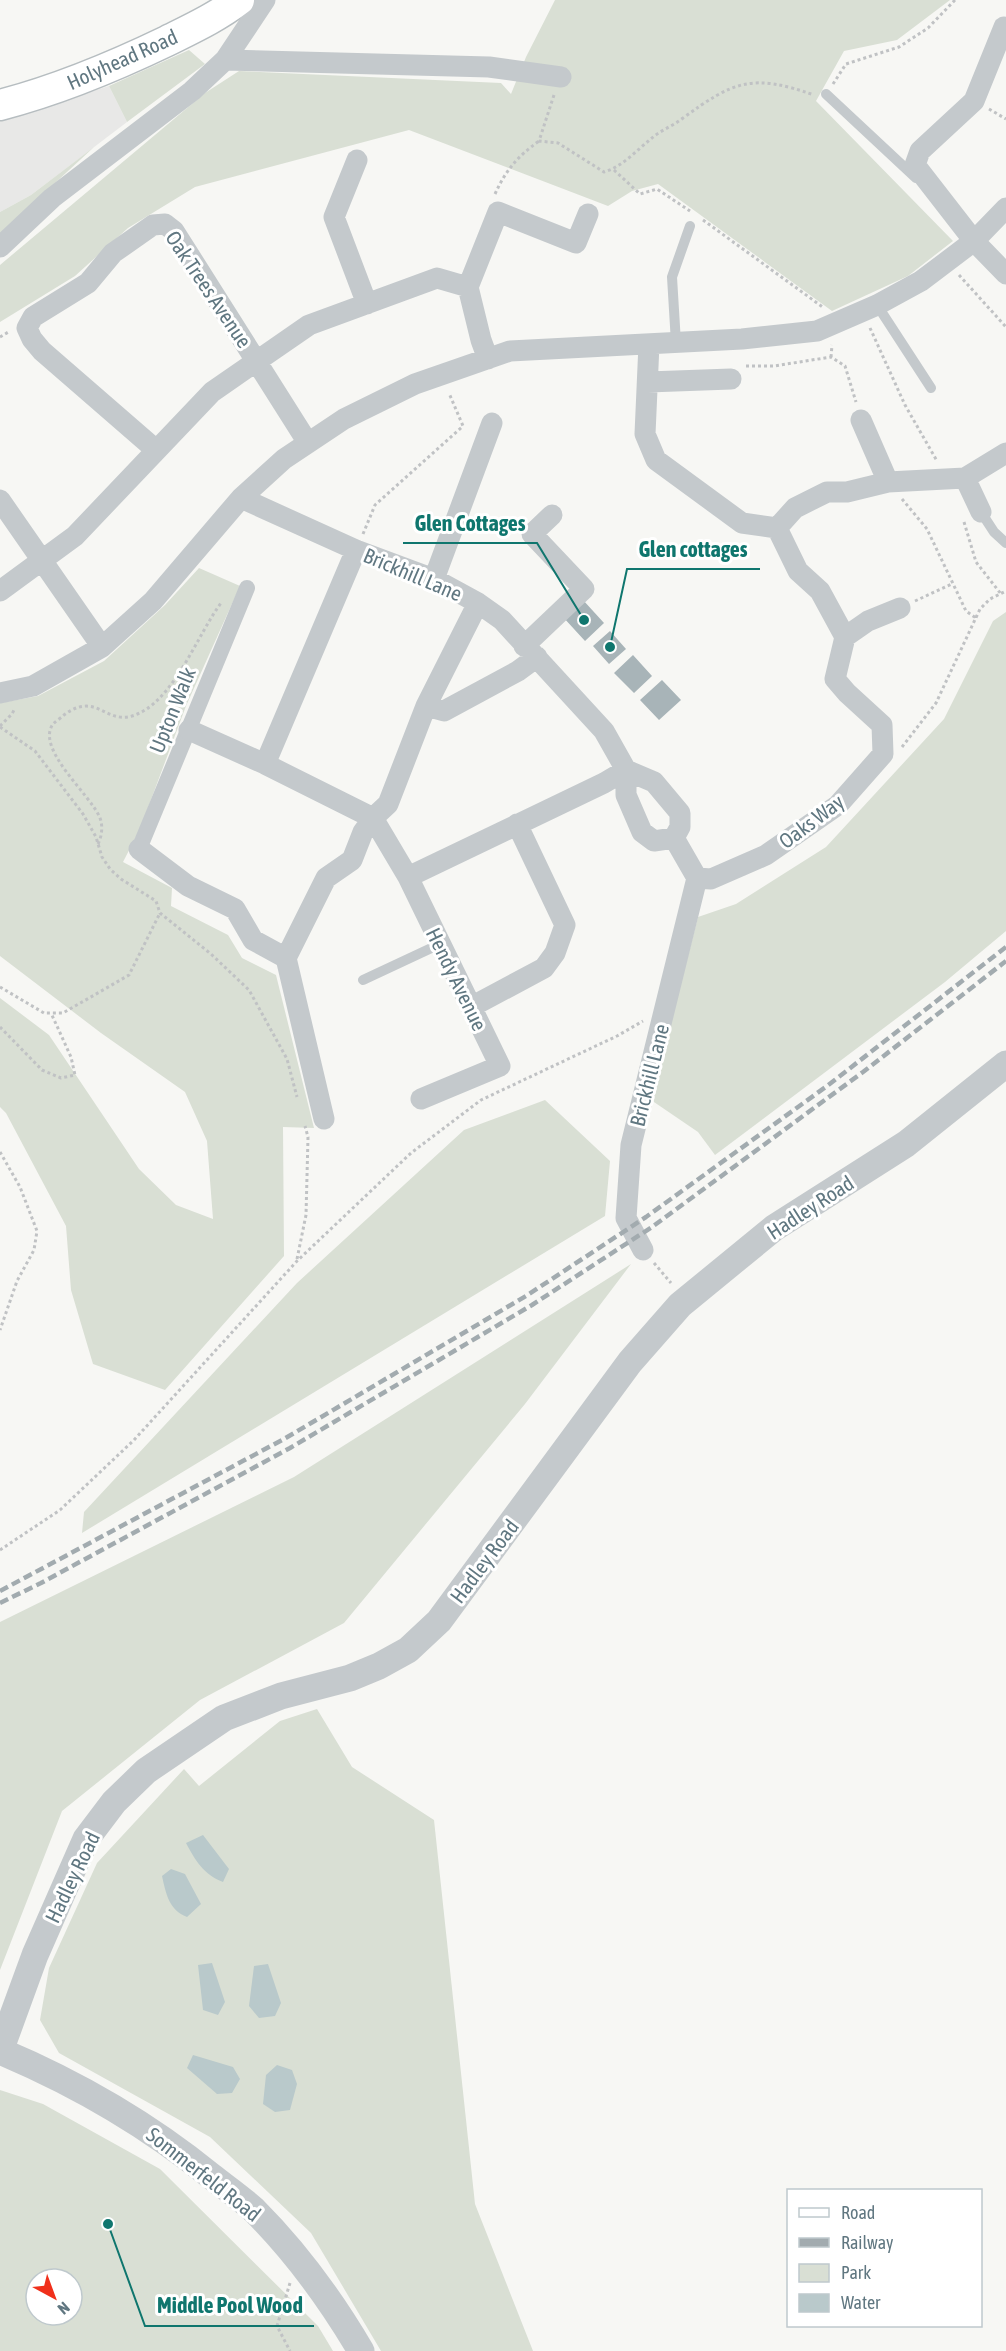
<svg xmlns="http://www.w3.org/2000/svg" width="1006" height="2351" font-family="'Asap Condensed',sans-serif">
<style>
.built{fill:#e8e8e7}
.green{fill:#d9dfd4;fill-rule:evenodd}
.water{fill:#b9c9cb}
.building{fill:#a8b4b8}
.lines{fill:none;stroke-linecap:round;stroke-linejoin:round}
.secondary-casing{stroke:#b6bdc0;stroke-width:33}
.path{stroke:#c0c2c4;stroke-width:3;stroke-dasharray:3 3;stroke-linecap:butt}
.service{stroke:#c4c9cc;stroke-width:10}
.pedestrian{stroke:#c4c9cc;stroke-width:16}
.minor{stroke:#c4c9cc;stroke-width:21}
.tertiary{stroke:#c4c9cc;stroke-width:27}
.secondary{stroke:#fff;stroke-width:30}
.rail{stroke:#a2abaf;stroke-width:4.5;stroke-dasharray:9 4.5;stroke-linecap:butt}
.labels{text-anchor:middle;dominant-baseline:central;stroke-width:6;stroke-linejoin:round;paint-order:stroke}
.street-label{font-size:21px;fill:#607781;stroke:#fff}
.leader{fill:none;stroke:#0f766e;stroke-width:2}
.callout-dot{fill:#0f766e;stroke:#fff;stroke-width:2}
.callout-label{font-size:22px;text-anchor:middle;font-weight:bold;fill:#0f766e;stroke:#fff;stroke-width:6;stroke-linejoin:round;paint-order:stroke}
</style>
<rect width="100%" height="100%" fill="#f7f7f4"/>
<!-- built -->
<path class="built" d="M109 86 127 122 31 195 0 212V120Z"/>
<!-- green -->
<path class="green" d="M555 0H950L897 40 844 51 816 101 953 241 908 276 832 311 658 184 632 191 608 206 409 130 195 187 128 228 75 276 0 322V265L205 93 239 71 501 83 511 94 526 57Z
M189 50 205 64 127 122 109 86Z
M94 147 0 234V212L31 195Z
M199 568 240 586 186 706 140 829 123 862 172 888 171 906 228 935 242 958 276 975 314 1128 283 1127 284 1256 165 1390 93 1364 71 1290 66 1226 6 1113 0 1107V998L49 1035 139 1169 176 1205 213 1219 207 1141 185 1092 101 1033 0 956V703L38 696 104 661 165 605Z
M1006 612V931L945 982 715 1155 698 1132 651 1100 698 917 736 904 826 847 944 719 993 621Z
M545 1100 610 1161 605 1216 82 1533 84 1512 297 1283 464 1130Z
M631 1264 525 1404 344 1623 200 1700 62 1811 0 1970V1622L294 1477Z
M317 1709 352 1767 434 1820 475 2204 533 2351H381L311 2233 210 2137 59 2053 40 2020 49 1968 97 1863 184 1769 199 1786 280 1721Z
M0 2090 43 2104 160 2169 318 2326 333 2351H0ZM36 2279H72V2315H36Z"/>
<!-- water -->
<path class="water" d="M203 1835 229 1869 223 1882C204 1875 195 1860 186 1843Z
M171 1869 185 1874 201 1904 187 1917C169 1910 166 1894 162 1876Z
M212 1963 225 2002 218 2015 203 2010 198 1965Z
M268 1964 281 2003 275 2016 259 2018 249 2006 254 1966Z
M193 2055 233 2067 240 2079 232 2093 217 2094 187 2068Z
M277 2065 292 2070 297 2084 290 2110 275 2112 263 2104 266 2075Z"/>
<!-- building -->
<path class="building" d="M583 600 604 623 585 641 563 617Z
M610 631 626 649 609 664 593 646Z
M633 655 652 676 634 693 614 673Z
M662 680 681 700 659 720 640 700Z"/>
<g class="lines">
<!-- secondary casing -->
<g class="secondary-casing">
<path id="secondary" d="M0 105C58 90 113 67 167 41 191 29 217 17 239 0"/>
</g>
<!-- path -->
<path class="path" d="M833 84 846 64 899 47 928 28 955 0
M554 95 539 141 558 143 604 172C622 167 637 150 652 138 661 130 673 126 683 118 734 81 752 73 814 95
M989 109 1006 119
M614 170 640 194 657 189 690 211
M495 194C506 170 517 157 539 141
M703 220 824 308
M959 275 1006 327
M870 328 905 405 937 461
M0 337 10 331
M831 357 832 345
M746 366H774L831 357 845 366 856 402
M902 499 927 529 966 611 976 618
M964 522 976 562 1001 594
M363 534 375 505 463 426 449 393
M915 601 952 584
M0 726 12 714 15 708
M0 727 35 751 83 814 96 837 102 857 110 869 121 879 156 901 160 913 211 954 249 990 287 1059 297 1097
M902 747 936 703 980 609 990 599 1006 591
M98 844C102 836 103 826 100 818 91 795 35 749 53 724 56 721 61 718 64 715 96 691 105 724 132 716 173 704 197 635 221 603
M0 987 44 1013H63L129 975 160 913
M0 1027 42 1070 61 1078 75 1075 71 1057 51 1013
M0 1152 20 1187 37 1231 34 1250 17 1281 0 1330
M297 1259 306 1215 308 1137 305 1126
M654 1263 671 1283
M0 1550 60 1510 134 1440 297 1261 411 1153 481 1100 617 1036 643 1021
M290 2283 277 2326 290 2351"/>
<!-- service -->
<path class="service" d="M826 94 916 178
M877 305 931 388
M676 343 672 277 690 226
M981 512 994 532 1006 543
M363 980 440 944"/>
<!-- pedestrian -->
<path class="pedestrian" d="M139 849 247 588"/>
<!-- minor -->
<path class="minor" d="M1004 27 974 101 920 151 915 165 974 241 1006 274
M225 60 489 67 561 77
M357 160 334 217 367 304
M0 247 52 198 192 91 225 60 265 0
M468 287 498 212 576 243 588 214
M649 344 645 434 656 460 742 523 777 528 795 508 827 492H847L888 482 965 478 1006 453
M648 382 731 379
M861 420 888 482
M156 450 42 351 32 339 27 328 33 317 88 283 113 253 153 225 165 224 174 231 308 443
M965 478 981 512
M241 498 356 550 434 579 478 603 502 620 604 731 626 770 654 782 680 813V827L674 838 654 841 642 832 626 795V770
M0 500 102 647
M434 579 492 423
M0 591 75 536 212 392 309 325 437 278 468 287 481 340 488 359
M845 637 868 621 900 608
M524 646 584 589 532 534 552 515
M0 693 33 686 102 647 153 601 241 498 284 459 344 419 415 384 510 351 742 339 817 331 877 305 921 281 974 241 1006 208
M426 706 444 711 518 671 537 657
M189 730 265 764 373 818
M265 764 356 550
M373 818 408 877 500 1066 421 1099
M139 849 188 886 235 909 253 940 286 958
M408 877 604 783 626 770
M697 878 711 879 766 855 838 805 883 754 882 725 847 693 835 679 845 637 820 591 798 571 777 528
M471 1007 544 968 555 953 565 925 517 824
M324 1119 286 958 326 878 352 860 363 832 373 818 388 804 426 706 478 603
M643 1250 626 1218 631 1145 697 878 674 838"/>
<!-- tertiary -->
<path class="tertiary" d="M0 2051 35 1955 86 1839 114 1802 146 1771 224 1718 281 1696 350 1678 379 1666 408 1650 439 1621 630 1362 680 1305 774 1228 906 1144 1006 1064
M0 2051C76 2083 147 2124 211 2176 225 2187 241 2198 254 2210 296 2252 331 2300 361 2351"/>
<!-- secondary -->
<use href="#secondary" class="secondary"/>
<!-- rail -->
<path class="rail" d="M0 1591 284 1439 526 1296 646 1217 827 1086 1006 947
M0 1603 41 1583 290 1448 532 1305 652 1227 863 1072 1006 961"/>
</g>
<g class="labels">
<!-- street labels -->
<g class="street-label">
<text transform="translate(122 59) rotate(-24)">Holyhead Road</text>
<text transform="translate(209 289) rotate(56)">Oak Trees Avenue</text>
<text transform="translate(413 574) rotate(23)">Brickhill Lane</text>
<text transform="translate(172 710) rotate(-68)">Upton Walk</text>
<text transform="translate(811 821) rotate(-37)">Oaks Way</text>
<text transform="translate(457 979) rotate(64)">Hendy Avenue</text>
<text transform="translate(649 1075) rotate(-76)">Brickhill Lane</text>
<text transform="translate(810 1207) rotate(-33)">Hadley Road</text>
<text transform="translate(484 1561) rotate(-53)">Hadley Road</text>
<text transform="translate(72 1877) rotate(-64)">Hadley Road</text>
<text transform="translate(204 2174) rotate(38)">Sommerfeld Road</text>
</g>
</g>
<!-- callouts -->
<path class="leader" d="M584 620L537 543H403M610 647L627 569H760M108 2224L145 2326H314"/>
<g class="callout-dot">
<circle cx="584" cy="620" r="6"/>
<circle cx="610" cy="647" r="6"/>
<circle cx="108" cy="2224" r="6"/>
</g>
<g class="callout-label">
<text x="470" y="531">Glen Cottages</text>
<text x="693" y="557">Glen cottages</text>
<text x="230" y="2313">Middle Pool Wood</text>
</g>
<!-- legend -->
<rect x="787" y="2189" width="195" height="138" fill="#ffffff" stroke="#bfc9cd" stroke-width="1.5"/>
<rect x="799" y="2208" width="30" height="9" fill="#ffffff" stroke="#bfc9cd" stroke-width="1.5"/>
<text x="841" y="2219" font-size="18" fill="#607781">Road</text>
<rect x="799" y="2238" width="30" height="9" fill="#a2abaf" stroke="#bfc9cd" stroke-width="1.5"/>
<text x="841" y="2249" font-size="18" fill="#607781">Railway</text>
<rect x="799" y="2264" width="30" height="18" fill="#d9dfd4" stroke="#bfc9cd" stroke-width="1.5"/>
<text x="841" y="2279" font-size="18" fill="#607781">Park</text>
<rect x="799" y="2294" width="30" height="18" fill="#b9c9cb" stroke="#bfc9cd" stroke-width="1.5"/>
<text x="841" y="2309" font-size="18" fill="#607781">Water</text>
<!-- north arrow -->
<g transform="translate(54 2297) rotate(139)"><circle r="28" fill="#ffffff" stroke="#bfc9cd" stroke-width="1.5"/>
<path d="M0-4.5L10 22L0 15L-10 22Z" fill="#f0301b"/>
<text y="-9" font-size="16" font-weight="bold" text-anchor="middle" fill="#607781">N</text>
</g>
</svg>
